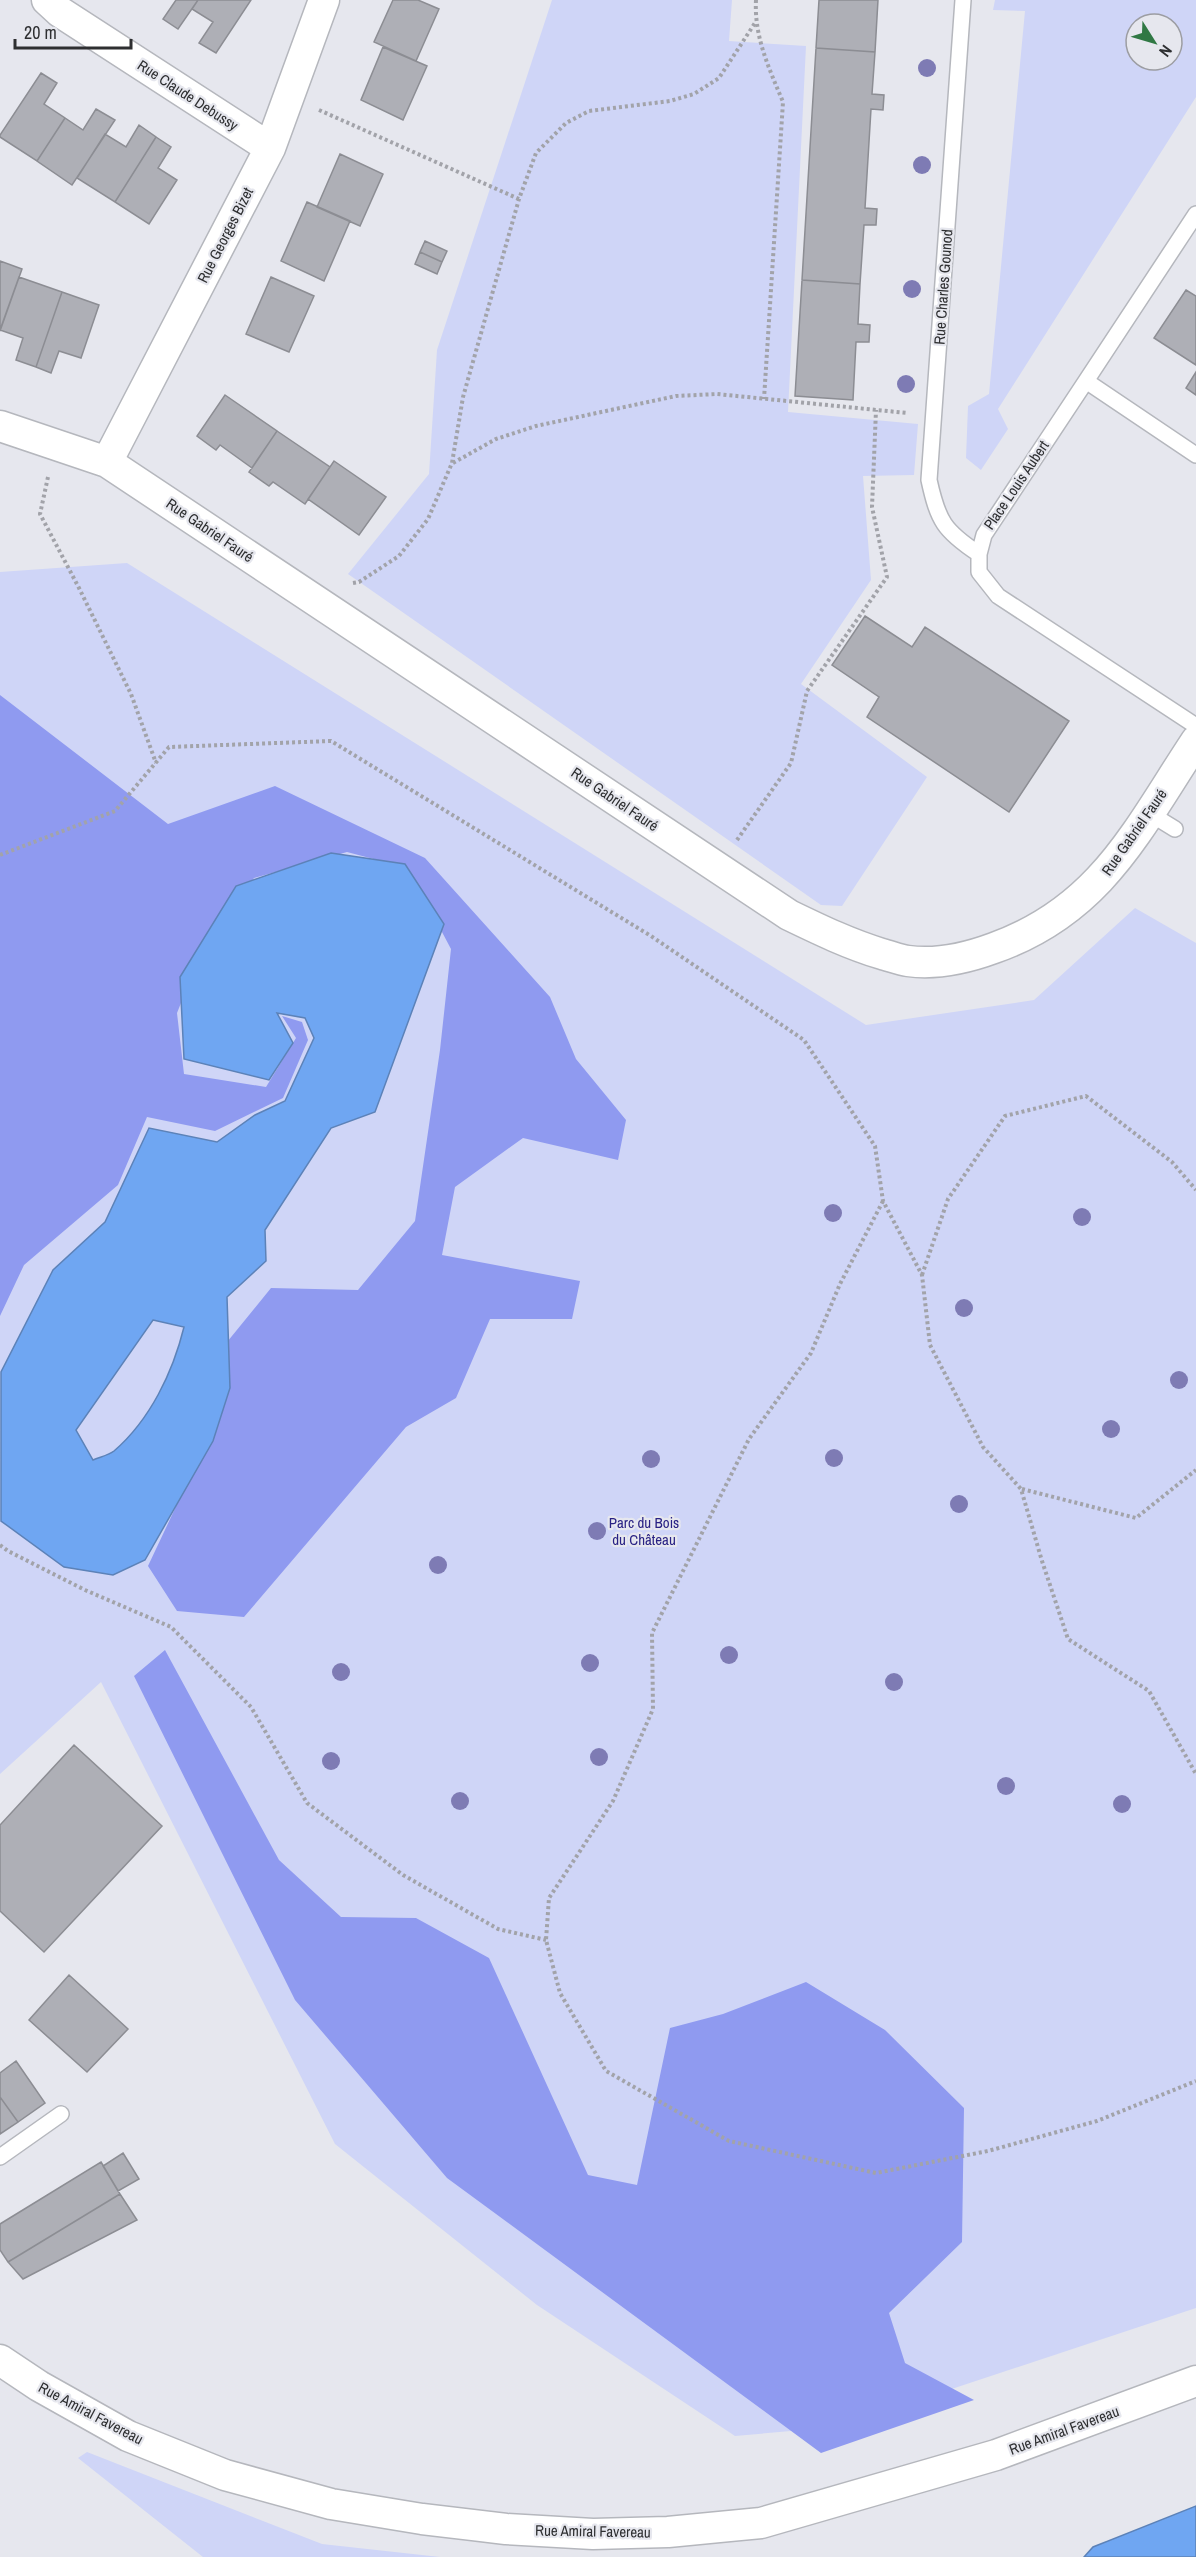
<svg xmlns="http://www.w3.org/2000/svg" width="1196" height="2557" font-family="'Archivo Narrow',sans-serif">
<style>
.green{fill:#cfd5f7;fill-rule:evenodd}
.forest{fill:#8f9af0}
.water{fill:#6fa6f2;stroke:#5c82b8;stroke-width:1.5;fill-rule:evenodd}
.building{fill:#aeafb6;stroke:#8c8d93;stroke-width:1.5}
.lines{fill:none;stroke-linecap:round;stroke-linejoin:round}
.service-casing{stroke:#b5b7bd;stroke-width:18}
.minor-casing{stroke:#b5b7bd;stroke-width:33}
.path{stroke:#a2a3a9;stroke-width:4;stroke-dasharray:3 3;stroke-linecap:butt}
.service{stroke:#fff;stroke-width:15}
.minor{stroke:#fff;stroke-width:30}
.tree{fill:#7e7bb4}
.labels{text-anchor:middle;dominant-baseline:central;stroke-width:4.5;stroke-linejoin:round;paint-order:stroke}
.street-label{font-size:15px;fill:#2e2f31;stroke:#e6e7ee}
.park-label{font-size:15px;fill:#292284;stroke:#e6e7ee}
</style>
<rect width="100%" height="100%" fill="#e6e7ee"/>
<!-- green -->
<path class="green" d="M552 0H732L729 41 806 46 788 412 918 424 914 475 863 476 871 580 801 684 927 777 842 906 821 905 348 574 429 474 437 350Z
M995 0H1196V97L998 409 1008 429 981 470 966 458 968 406 989 394 1025 11 993 10ZM1136 24H1172V60H1136Z
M127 563 866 1025 1034 1000 1135 908 1196 943V2308L837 2427 735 2436 537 2305 335 2144 101 1682 0 1774V572Z
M87 2452 322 2544 440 2557H203L78 2458Z"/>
<!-- forest -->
<path class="forest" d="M0 695 168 824 275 786 425 858 550 997 576 1059 626 1120 618 1160 523 1138 455 1187 442 1255 580 1281 572 1319H490L456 1398 406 1427 244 1617 177 1611 148 1566 196 1464 223 1347 271 1288 358 1290 415 1221 440 1050 451 949 408 868 347 852 254 878 204 945 177 1013 184 1074 266 1087 296 1038 282 1016 302 1022 308 1040 283 1098 215 1131 147 1117 118 1185 24 1265 0 1316Z
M165 1650 279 1860 341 1917 416 1918 489 1958 588 2175 637 2185 670 2028 723 2014 806 1982 885 2030 964 2108 962 2242 889 2313 905 2363 974 2400 821 2453 447 2178 295 2000 134 1676Z"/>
<!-- water -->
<path class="water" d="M331 853 405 864 444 924 375 1112 331 1128 265 1230 266 1261 227 1297 230 1388 213 1441 145 1560 113 1575 64 1567 1 1521V1372L53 1270 105 1222 149 1128 217 1142 255 1115 285 1101 314 1038 305 1018 277 1013 293 1043 269 1080 184 1059 180 977 236 886ZM153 1320 184 1327C173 1372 150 1420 114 1451 109 1455 100 1457 93 1460L76 1430Z
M1196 2506V2557H1084L1093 2547Z"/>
<!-- building -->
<path class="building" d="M176 0H198L178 29 163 19Z
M198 0H251L216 53 199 43 213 22 192 9Z
M393 0H418L439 9 416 61 374 42Z
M819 0H878L875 52 816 48Z
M383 47 427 66 403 120 361 100Z
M816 48 875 52 872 94 884 95 883 110 871 109 865 208 877 209 876 225H864L860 284 802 280Z
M41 73 57 83 44 104 65 118 37 161 0 137V135Z
M96 109 115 120 72 185 37 161 65 118 83 130Z
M139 125 156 137 115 202 77 178 105 134 126 147Z
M156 137 171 147 158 168 177 180 149 224 115 202Z
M340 154 383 174 360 226 317 207Z
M307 202 350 221 324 281 281 261Z
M425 241 447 251 442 262 420 252Z
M420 252 442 262 437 274 415 264Z
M0 261 22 269 0 331Z
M19 277 62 292 36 367 16 360 23 338 0 330Z
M271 277 314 296 289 352 246 334Z
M802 280 860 284 858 324 870 325 869 342H856L853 400 795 396Z
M1186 290 1196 296V365L1154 338Z
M62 292 99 305 81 358 59 351 51 373 36 367Z
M1196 372V395L1186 388Z
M225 395 277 431 252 468 220 445 216 450 197 436Z
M277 431 330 467 305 504 273 482 269 486 249 472Z
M334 461 386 497 359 535 308 499Z
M865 616 912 647 925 627 1069 721 1009 812 867 717 879 697 832 665Z
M74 1745 162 1826 44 1952 0 1911V1825Z
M69 1975 128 2029 87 2072 29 2020Z
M16 2061 45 2103 18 2122 0 2097V2073Z
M0 2097 18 2122 0 2134Z
M123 2153 139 2179 118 2191 103 2166Z
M101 2162 120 2194 8 2262 0 2250V2224Z
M120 2194 137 2220 23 2279 8 2262Z"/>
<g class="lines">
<!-- service casing -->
<g class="service-casing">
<path id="service" d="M963 0 929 480C938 521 944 531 979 554
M1086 381 1196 214
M1196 455 1086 381 984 535 979 554V572L998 596 1196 726
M1149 813 1175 829
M0 2157 61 2114"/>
</g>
<!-- minor casing -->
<g class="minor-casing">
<path id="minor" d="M47 0 60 12 270 148
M0 426 107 462 789 915C820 930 849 944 882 954 890 956 900 960 908 961 937 965 967 958 994 948 1101 910 1137 830 1196 741
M107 462 270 148 324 0
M0 2360 39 2386 128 2436 225 2475 331 2504 422 2519 506 2529 593 2534 668 2532 761 2523 996 2455 1196 2381"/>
</g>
<!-- path -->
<path class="path" d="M756 0C754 37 769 68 783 102L764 399
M319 110 519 199
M453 463 496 439 536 426 676 396 717 394 907 413
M48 477 40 514 79 588 131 694 156 763
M353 583 359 582 399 556 428 519 452 463 463 397 519 199 536 153 566 123 589 111 670 101 694 94 719 78 755 23
M737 840 791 763 807 691 887 577 872 507 876 410
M0 855 115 811 169 747 331 741 651 936 804 1040 875 1146 883 1201 922 1275 930 1345 983 1447 1021 1489 1042 1561 1068 1639 1149 1691 1196 1774
M883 1201 840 1284 811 1353 749 1439 652 1633 653 1709 613 1801 549 1898 546 1940 560 1993 606 2071 729 2141 876 2173 988 2151 1097 2121 1196 2081
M922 1275 948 1199 1005 1116 1086 1096 1172 1162 1196 1190
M1022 1489 1136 1518 1196 1470
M0 1545 8 1551 85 1590 171 1627 251 1707 307 1803 403 1875 498 1929 546 1940"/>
<!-- service -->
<use href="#service" class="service"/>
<!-- minor -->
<use href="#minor" class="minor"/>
</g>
<!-- trees -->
<g class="tree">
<circle cx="927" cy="68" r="9"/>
<circle cx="922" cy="165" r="9"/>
<circle cx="912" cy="289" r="9"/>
<circle cx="906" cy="384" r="9"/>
<circle cx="833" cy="1213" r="9"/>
<circle cx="1082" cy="1217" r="9"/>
<circle cx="964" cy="1308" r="9"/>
<circle cx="1179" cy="1380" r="9"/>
<circle cx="1111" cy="1429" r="9"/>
<circle cx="834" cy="1458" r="9"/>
<circle cx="651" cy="1459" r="9"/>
<circle cx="959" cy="1504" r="9"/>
<circle cx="597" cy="1531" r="9"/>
<circle cx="438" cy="1565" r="9"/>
<circle cx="729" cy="1655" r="9"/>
<circle cx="590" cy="1663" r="9"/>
<circle cx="341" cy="1672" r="9"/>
<circle cx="894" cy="1682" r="9"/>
<circle cx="599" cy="1757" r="9"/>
<circle cx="331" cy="1761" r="9"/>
<circle cx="1006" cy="1786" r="9"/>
<circle cx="460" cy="1801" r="9"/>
<circle cx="1122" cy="1804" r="9"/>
</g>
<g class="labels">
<!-- street labels -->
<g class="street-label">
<text transform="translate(188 95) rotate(33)">Rue Claude Debussy</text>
<text transform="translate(225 235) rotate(-63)">Rue Georges Bizet</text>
<text transform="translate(943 287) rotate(-86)">Rue Charles Gounod</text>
<text transform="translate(1016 485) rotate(-56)">Place Louis Aubert</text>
<text transform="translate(210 530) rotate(34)">Rue Gabriel Fauré</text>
<text transform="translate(615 799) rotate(34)">Rue Gabriel Fauré</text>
<text transform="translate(1134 832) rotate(-55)">Rue Gabriel Fauré</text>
<text transform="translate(91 2413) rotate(28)">Rue Amiral Favereau</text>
<text transform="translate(1064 2430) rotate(-20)">Rue Amiral Favereau</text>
<text transform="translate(593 2531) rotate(1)">Rue Amiral Favereau</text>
</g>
<!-- park labels -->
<g class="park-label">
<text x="644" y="1522">Parc du Bois<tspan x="644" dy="17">du Château</tspan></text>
</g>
</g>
<!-- north arrow -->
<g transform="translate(1154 42) rotate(127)"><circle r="28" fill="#e6e7ee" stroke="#9c9da2" stroke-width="1.5"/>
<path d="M0-4.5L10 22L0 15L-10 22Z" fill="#307844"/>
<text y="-9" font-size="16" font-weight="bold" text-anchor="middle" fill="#2e2f31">N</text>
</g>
<!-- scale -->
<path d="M15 39v9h116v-9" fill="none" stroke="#2e2f31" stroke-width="3"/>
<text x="24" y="39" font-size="18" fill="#2e2f31" stroke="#e6e7ee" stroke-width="4.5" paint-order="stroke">20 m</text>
</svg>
